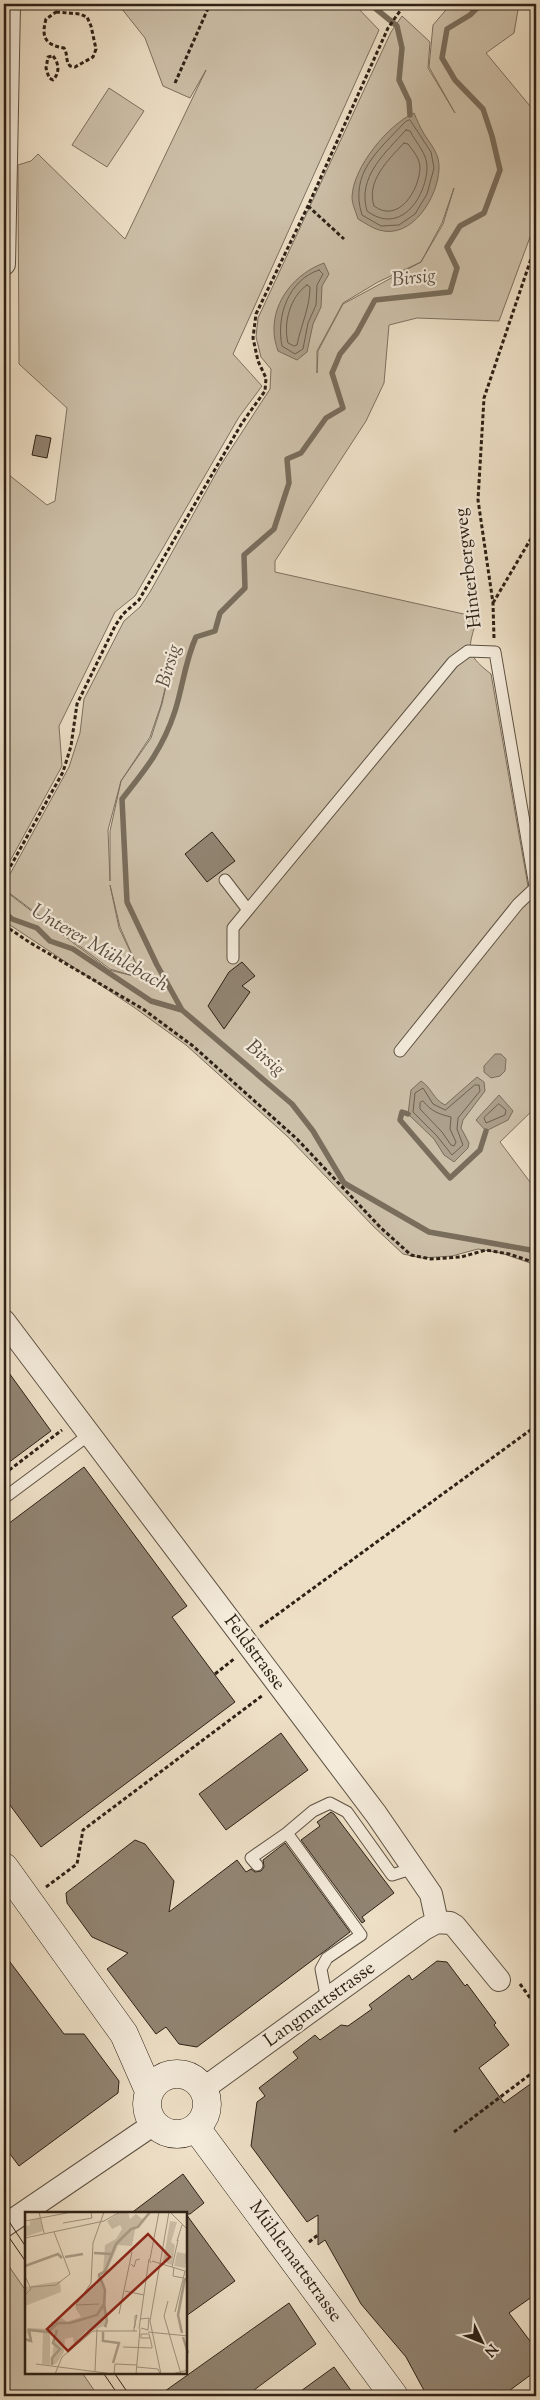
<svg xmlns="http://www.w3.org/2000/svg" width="540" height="2400" font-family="'Sorts Mill Goudy',serif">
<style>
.green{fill:#cdc0a9;stroke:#7d7060;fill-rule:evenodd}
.water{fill:#ac9f8b;stroke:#796d5c}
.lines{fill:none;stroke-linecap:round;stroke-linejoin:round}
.shore{stroke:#6c6050;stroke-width:1}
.stream{stroke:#796d5c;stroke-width:5.5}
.building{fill:#918472;stroke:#2d2116}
.lane-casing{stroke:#5d5142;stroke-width:13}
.street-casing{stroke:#5d5142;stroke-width:24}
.secondary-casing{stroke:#2d2116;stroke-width:29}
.path{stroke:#2d2116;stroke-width:3;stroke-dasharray:4 2.5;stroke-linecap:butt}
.lane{stroke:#f4ebdb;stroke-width:11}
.street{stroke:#f4ebdb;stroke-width:22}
.secondary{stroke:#f4ebdb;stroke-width:28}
.tram{stroke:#2d2116;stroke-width:1}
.labels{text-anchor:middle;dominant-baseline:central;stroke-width:4.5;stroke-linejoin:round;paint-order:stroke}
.street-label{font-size:19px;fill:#2d2116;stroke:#f4ebdb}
.water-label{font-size:20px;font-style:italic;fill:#594d3f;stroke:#f4ebdb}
.inset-river{fill:none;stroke:#ac9f8b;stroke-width:2.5}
.inset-road{fill:none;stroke:#a19480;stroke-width:1}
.view{fill:#8f2418;fill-opacity:0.15;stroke:#8f2418;stroke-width:2.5}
.inset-edge{fill:none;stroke:#2d2116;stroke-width:2.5}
</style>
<rect width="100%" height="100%" fill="#eee0c7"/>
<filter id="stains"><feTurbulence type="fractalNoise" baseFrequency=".004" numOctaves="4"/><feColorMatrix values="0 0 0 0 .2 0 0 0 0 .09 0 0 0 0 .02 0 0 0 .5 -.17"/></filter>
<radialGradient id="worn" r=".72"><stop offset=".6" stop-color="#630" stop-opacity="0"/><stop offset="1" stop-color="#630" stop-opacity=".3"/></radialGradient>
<!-- green -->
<path class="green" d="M118 4H354L379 30 233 354 262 386 239 417 135 596 115 612 59 726 62 766 4 872V501L9 475 47 505 55 501 67 408 19 364 18 165 31 161 38 154 125 239 206 70 190 98 163 86 145 38Z
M451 4H519L514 33 486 53 530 106 536 109V221L499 321 417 318 389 325 384 383 366 421 275 561V572L477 617C469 649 463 652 491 674L536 932V1107L500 1142 536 1190V1265L501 1253 478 1249 452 1256 422 1258 403 1254 373 1226 288 1137 186 1045 135 1008 4 921V890L109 970 134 976 135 971 133 976 110 969 4 889V885L69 767 80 733 84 699 124 621 140 607 150 592 220 466 270 389 271 369 261 357 256 337 258 318 391 32 402 16 430 42 428 68 455 113 429 67 433 25ZM454 188 443 224 421 262 343 304 318 351 317 373V351L343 303 378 282 421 262 442 223ZM171 664 162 704 151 738 121 781 110 831V881L108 830 121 781 150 737 161 705ZM110 885 120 927 137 966 119 928Z
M109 88 144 111 107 167 72 145Z
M4 2259 26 2291V2374H83L98 2396H4Z"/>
<!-- water -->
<path class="water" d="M414 113C417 120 420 127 424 134 431 145 440 154 439 169 438 197 412 240 379 230 372 228 365 223 358 219 356 212 352 204 352 197 353 167 388 125 414 113Z
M324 263 329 274 322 286 321 307 313 324 307 352 297 360 278 351C276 345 274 338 274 331 273 300 296 273 324 263Z
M495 1054H501L506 1059 505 1071 500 1076 491 1078 484 1072V1066Z
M477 1077 484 1082 485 1091 463 1120 461 1128 469 1143 468 1148 454 1162 444 1155 434 1139 408 1114 411 1090 421 1081C432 1088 433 1099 445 1105Z
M499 1095 513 1111 508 1120 486 1131 476 1120Z"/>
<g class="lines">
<!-- shore -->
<path class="shore" d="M410 120 431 152 434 168 427 194 415 214 399 225 381 226 362 215C349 173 378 151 405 122Z
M406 130 410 131C416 143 428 154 427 169 425 200 399 235 367 211 357 177 385 153 406 130Z
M404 143 408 144C413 151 420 158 420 168 419 191 398 224 374 206 366 181 388 160 404 143Z
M319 270 323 274 317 285 316 305 308 323 303 349 295 354 282 346C276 317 288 280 319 270Z
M307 285 310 287C310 307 301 325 297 345L294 346 288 343C283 323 290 297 307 285Z
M475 1085H479L480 1091 458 1118 457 1129 463 1145 452 1155 437 1136 413 1112 415 1093 423 1088 433 1104 445 1110Z
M423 1101C432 1112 439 1114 451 1117L450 1129 456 1142 454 1146 451 1145 442 1132 420 1109V1103Z
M499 1104 506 1110 505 1115 486 1123 484 1118Z"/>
<!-- stream -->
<path class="stream" d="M370 4 397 26 402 48 399 80 409 101 410 115
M481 4 470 15 447 29 442 58 455 80 483 109 492 136 500 170 484 213 460 226 447 247 457 268 450 292 375 300 357 333 340 354 332 373 343 408 326 418 301 453 287 459 289 483 274 529 244 555 245 588 220 613 215 631 196 637C185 661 183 686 175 711 163 748 146 769 122 799L127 902 157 965 182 1010 292 1104 313 1131 344 1183 429 1232 536 1251
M4 912 12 919 37 928 50 941 73 949 151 1001 182 1010
M408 1114 402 1112 400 1120 450 1178 480 1150 486 1131"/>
</g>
<!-- building -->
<path class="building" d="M36 435 51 438 47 458 32 455Z
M212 832 235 861 207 882 185 854Z
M242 962 255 976 242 986 250 992 224 1029 208 1006 229 972Z
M4 1366 51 1431 4 1466Z
M84 1467 187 1606 172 1617 235 1702 41 1847 4 1797V1527Z
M281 1733 308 1770 226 1830 199 1794Z
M331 1812 334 1814 394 1893 362 1917 365 1921 362 1923 301 1840 320 1826 317 1822Z
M135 1840 145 1844 174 1881 169 1912 237 1860 246 1872 251 1869 255 1872 261 1871 264 1867 263 1860 285 1843 350 1932 197 2047 179 2044 166 2027 156 2034 107 1969 128 1953 92 1937 67 1903 66 1893Z
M4 1954 64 2034H84L119 2081 118 2093 19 2166 4 2146Z
M437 1961 447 1962 465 1986 467 1984 496 2023 494 2025 509 2045 479 2068 504 2103 536 2080V2294L509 2313 536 2349V2371L502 2396H427L406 2357 361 2304 325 2240 318 2245V2215L307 2222 251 2146 257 2102 265 2096 259 2088 298 2058 293 2052 315 2035 320 2040 341 2025 348 2026 372 2009 369 2005 409 1975 412 1980Z
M183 2174 204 2203 190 2214H186L235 2281 186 2316V2214H130Z
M289 2303 316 2344 246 2396H158Z
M334 2367 355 2396H294Z"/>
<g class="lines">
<!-- lane casing -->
<g class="lane-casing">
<path id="lane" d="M225 880 248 910
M233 958V928L453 662 468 651 495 652 536 892
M400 1051 518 904 535 888
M4 1498 90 1434
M257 1865 251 1858 287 1833
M327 2000 321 1969 327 1958 361 1935 287 1833 313 1811 330 1803 347 1812 392 1875 414 1868"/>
</g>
<!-- street casing -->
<g class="street-casing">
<path id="street" d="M4 264 9 4
M4 1321 376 1814 431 1894 437 1922 450 1923 455 1926 499 1980
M203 2089 424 1929 437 1922
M4 2226 154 2124"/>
</g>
<!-- secondary casing -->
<g class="secondary-casing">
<path id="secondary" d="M4 1867 124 2034 149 2091
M147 2104a30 30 0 1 1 60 0a30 30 0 1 1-60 0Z
M196 2128 394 2396"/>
</g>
<!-- path -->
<path class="path" d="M56 12 80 14 87 17 91 26 96 49 93 57 75 67 70 66C65 60 68 54 64 48 45 45 41 37 46 19Z
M53 56C59 63 60 73 53 80L49 78 46 68 48 57Z
M175 83 210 4
M308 206 344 239
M493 603 536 530
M494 638 493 603 478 500 484 398 536 244
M4 878 63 772 71 746 77 704 115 626 123 614 139 600 242 423 265 391 266 378 258 361 253 338 256 314 308 206 388 28 400 11 397 4
M4 925 29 942 143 1009 193 1046 297 1139 381 1228 411 1255 431 1259 461 1257 486 1250 509 1254 536 1263
M4 1295 9 1302
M4 1474 62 1430
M260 1627 536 1426
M215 1674 234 1659
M46 1887 77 1864 83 1830 263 1695
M520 1984 536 2006
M454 2132 536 2070
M309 2242 318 2235"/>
<!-- lane -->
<use href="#lane" class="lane"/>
<!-- street -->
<use href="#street" class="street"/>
<!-- secondary -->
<use href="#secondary" class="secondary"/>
<!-- tram -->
<path class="tram" d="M4 2214 26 2247
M4 2230 26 2262
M104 2374 119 2396
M115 2374 130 2396"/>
</g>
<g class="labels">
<!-- street labels -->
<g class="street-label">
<text transform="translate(469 568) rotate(-97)">Hinterbergweg</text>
<text transform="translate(254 1653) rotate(53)">Feldstrasse</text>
<text transform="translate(320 2005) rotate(-36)">Langmattstrasse</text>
<text transform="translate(295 2262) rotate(54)">Mühlemattstrasse</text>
</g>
<!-- water labels -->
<g class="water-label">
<text transform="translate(414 279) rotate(-6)">Birsig</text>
<text transform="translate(170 666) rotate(-74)">Birsig</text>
<text transform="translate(99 949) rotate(30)">Unterer Mühlebach</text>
<text transform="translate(265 1059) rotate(40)">Birsig</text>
</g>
</g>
<!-- overview -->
<g transform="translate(25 2212)">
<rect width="162" height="162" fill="#eee0c7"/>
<path d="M96 0H103L105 7 111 2 117 7 126 0 110 18 107 34 93 33 82 59 75 64 80 73 82 116 79 114 63 120 62 118 49 132 48 125 40 127 39 140 31 152H27V147L30 122 25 120V153L17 152 18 121 5 119 7 130H4L0 128H5L1 119 3 116 26 117V110L37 106 42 110 56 105 50 95 66 73H72L73 61 78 60 80 33 91 27 97 17 95 13 87 17 82 9ZM15 6 18 19 0 25V14L5 13V9ZM145 9 152 10 146 30 150 33 147 53 138 50ZM152 40 162 42 160 56 149 54ZM35 69 36 80 0 94V98V75Z" fill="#cdc0a9"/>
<path class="inset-river" d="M69 41 86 42M40 45 58 42M0 54 33 42 37 46M79 93 82 109 80 115M78 120V129L94 131 88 151M157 121 153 103 160 66M158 125 163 141M0 127 6 129 4 118 23 120 33 111H45L72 103 79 92 80 78 74 63 80 59 91 32 106 17 113 15 125 0M27 153V146L35 137 28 131 32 118"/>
<path class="inset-road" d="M14 0 19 21M145 0 163 18M0 9 47 0M38 11 67 6 66 0M0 26 79 9 95 0M152 29 157 13M125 47 134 0M127 49 160 59 150 100M106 52 109 55 111 48 115 47M147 55 153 28M149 55 148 64 158 66M0 64 6 77 0 83M6 75 31 73 45 62 29 20M100 79 119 83M143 89 139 104 156 162M74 92 51 93 66 71 68 31 79 0M94 102 107 40M115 107 124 106 123 118 116 116M114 117 124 47 126 51M109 119V116L110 114V104L112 103 109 116M123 120 163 124M98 135 127 136V134L124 122H116V126H125M11 152 88 162M112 155 133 157 135 162M70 159 72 117M30 162 37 145 68 119H112M89 162 90 152 112 153M111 162 115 117M136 162 125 109 144 0M147 162 163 158"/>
<path class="view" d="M123 22 145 45 43 139 22 117Z"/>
<rect width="162" height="162" class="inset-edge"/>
</g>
<!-- margin -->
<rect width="540" height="2400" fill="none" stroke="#eee0c7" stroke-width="20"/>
<rect x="5" y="5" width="530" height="2390" fill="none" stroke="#2d2116" stroke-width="2.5"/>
<rect x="10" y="10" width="520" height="2380" fill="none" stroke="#2d2116"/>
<!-- north arrow -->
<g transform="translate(482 2342) rotate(133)" stroke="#f4ebdb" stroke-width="4" paint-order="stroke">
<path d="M0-4L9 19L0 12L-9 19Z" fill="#2d2116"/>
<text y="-8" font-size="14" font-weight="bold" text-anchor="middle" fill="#2d2116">N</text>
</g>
<rect width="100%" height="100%" filter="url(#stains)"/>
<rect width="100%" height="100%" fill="url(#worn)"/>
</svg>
